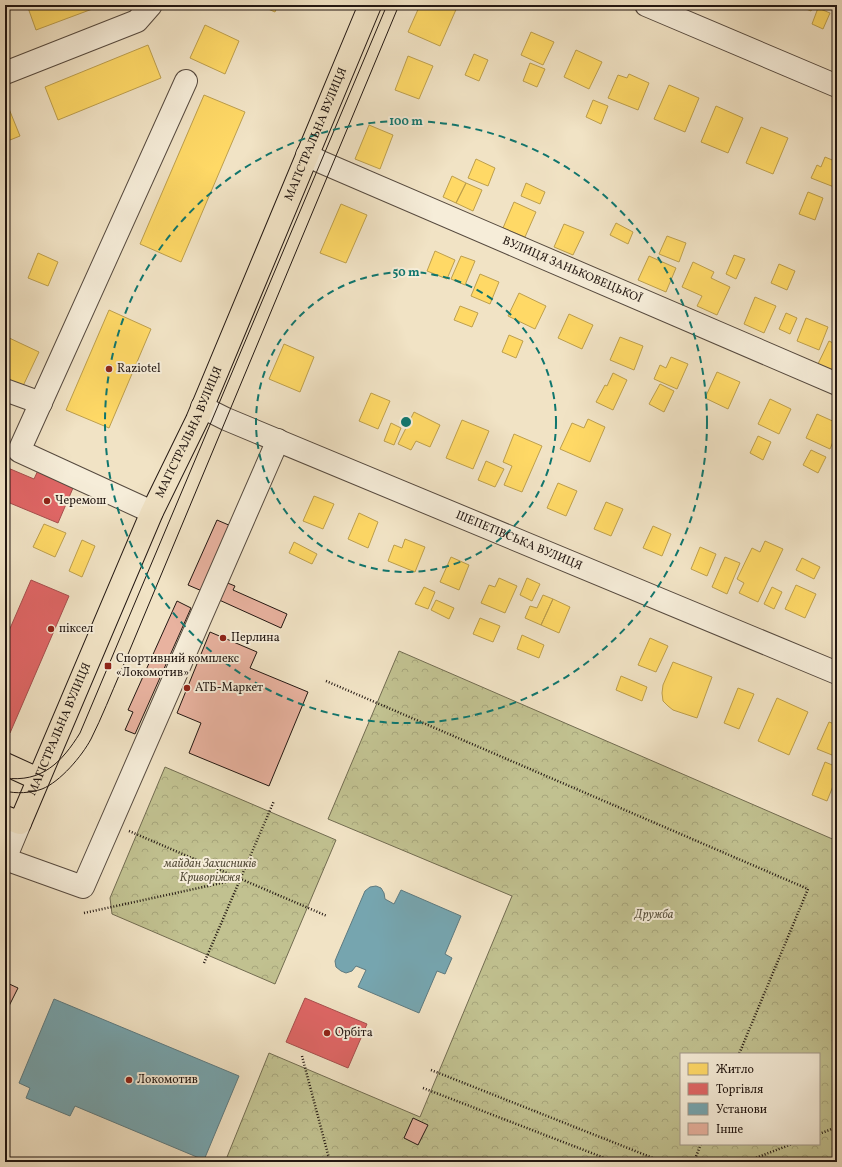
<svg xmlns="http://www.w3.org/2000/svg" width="842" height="1167" font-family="Vollkorn,serif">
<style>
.park{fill:url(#park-crowns);stroke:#726c51;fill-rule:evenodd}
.homes{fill:#ffd966;stroke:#bd9f4d}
.shops{fill:#e06666;stroke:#a74e4d}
.public{fill:#76a5af;stroke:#5d7a80}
.building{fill:#e8b29f;stroke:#221712}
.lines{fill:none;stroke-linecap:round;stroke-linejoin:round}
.minor-casing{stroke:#564a3f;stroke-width:24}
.major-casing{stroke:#221712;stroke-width:24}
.path{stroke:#221712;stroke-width:2.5;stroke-dasharray:1 2;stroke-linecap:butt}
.minor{stroke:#f6edd9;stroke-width:22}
.major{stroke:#f1e3c5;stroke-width:22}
.tram{stroke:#221712;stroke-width:1}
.ring{fill:none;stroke:#0f766e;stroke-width:2;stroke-dasharray:7 5}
.poi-dot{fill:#8f2418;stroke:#f6edd9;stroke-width:1.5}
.labels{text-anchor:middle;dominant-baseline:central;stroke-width:4;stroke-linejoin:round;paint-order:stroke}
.street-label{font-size:12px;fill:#221712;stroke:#f6edd9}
.poi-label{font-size:12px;fill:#221712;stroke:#f6edd9;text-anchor:start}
.park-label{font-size:12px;font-style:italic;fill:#5a523e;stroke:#f6edd9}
.centre{fill:#0f766e;stroke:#f6edd9;stroke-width:2}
.ring-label{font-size:12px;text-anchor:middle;font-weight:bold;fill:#0f766e;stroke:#f6edd9;stroke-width:4;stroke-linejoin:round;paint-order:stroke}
</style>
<defs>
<pattern id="park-crowns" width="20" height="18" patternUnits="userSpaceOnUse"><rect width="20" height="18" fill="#c1c190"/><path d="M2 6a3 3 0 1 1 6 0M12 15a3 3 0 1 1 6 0" fill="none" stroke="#a6a57b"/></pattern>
</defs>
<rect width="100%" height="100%" fill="#f1e3c5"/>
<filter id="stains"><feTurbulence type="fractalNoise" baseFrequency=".005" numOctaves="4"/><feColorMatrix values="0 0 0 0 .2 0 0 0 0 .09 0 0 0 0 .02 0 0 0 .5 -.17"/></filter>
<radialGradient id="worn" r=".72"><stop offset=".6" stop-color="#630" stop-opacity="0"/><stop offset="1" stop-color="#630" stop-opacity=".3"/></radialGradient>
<!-- park -->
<path class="park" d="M399 651 837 841V1162H225L269 1053 420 1117 512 896 328 819ZM681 1054H819V1144H681Z
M165 767 336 840 275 984 112 914 110 898Z"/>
<!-- homes -->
<path class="homes" d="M27 5H103L36 30Z
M259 5H278L275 12Z
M420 5H458L440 46 408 32Z
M796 5H814L811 11Z
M818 8 830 13 823 29 812 24Z
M205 25 239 41 225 74 190 58Z
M531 32 554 42 543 65 521 55Z
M148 45 161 78 58 120 45 87Z
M576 50 602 62 589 89 564 77Z
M474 54 488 60 479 81 465 75Z
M408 56 433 66 419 99 395 90Z
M530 63 545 69 537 87 523 81Z
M629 74 649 83 638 110 608 98 618 75 627 78Z
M669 85 699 98 685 132 654 119Z
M204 95 245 112 181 262 140 244Z
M5 99 20 136 5 142Z
M593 100 608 106 601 124 586 117Z
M716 106 743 118 728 153 701 142Z
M369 125 393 135 380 169 355 159Z
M761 127 788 138 773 174 746 163Z
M825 157 837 162V179L834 187 811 178 817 165 821 167Z
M476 159 495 168 488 186 468 178Z
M452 176 466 183 456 203 443 197Z
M466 183 482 190 473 211 456 203Z
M526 183 545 192 540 204 521 196Z
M808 192 823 198 815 220 799 214Z
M514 202 536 212 525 237 503 228Z
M341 204 367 215 346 263 320 253Z
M616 223 633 232 628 244 610 235Z
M564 224 584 232 573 255 554 247Z
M667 236 686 243 679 262 659 254Z
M435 251 455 260 447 279 427 271Z
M38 253 58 262 48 286 28 278Z
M734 255 745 259 736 279 726 274Z
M461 256 475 261 465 285 451 279Z
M649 256 676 268 666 292 638 280Z
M693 262 714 272 711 278 730 287 717 315 697 306 702 296 682 287Z
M779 264 795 271 787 290 771 283Z
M480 274 499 282 490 304 471 296Z
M519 293 546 306 535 329 508 316Z
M755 297 776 306 764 333 744 324Z
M460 306 478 313 472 327 454 320Z
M109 310 151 329 109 428 66 410Z
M786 313 797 318 790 334 779 329Z
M569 314 593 325 582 349 558 338Z
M806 318 828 327 819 350 797 341Z
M509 335 523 341 516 358 502 352Z
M5 336 39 352 23 386 5 378Z
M620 337 643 346 634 370 610 360Z
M829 341 837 345V361L832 373 817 366Z
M284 344 314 357 300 392 269 379Z
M671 357 688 364 677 389 654 379 660 365 666 368Z
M717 372 740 382 728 409 705 398Z
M613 373 627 380 613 410 596 402 605 385 607 386Z
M660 384 674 391 664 412 649 404Z
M371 393 390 401 378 429 359 421Z
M770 399 791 409 779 434 758 424Z
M414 412 440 425 430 447 416 441 411 450 398 444Z
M817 414 837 423V432L830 449 806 438Z
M588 419 605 427 590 462 560 449 572 423 584 428Z
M462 420 489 431 473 469 446 458Z
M391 423 401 428 394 445 384 441Z
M514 434 542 446 522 492 504 485 512 466 503 462Z
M758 436 771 442 763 460 750 453Z
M811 450 826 457 818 473 803 465Z
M486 461 504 469 495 487 478 480Z
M558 483 577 491 566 516 547 508Z
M314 496 334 504 323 529 303 521Z
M606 502 623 509 611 536 594 529Z
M359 513 378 522 368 548 348 539Z
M44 524 66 533 55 557 33 547Z
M653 526 671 534 662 556 643 548Z
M405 539 425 547 415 572 388 561 394 545 402 548Z
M82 540 95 546 82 577 69 571Z
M765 541 783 549 758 602 739 593 744 583 737 579 752 548 760 552Z
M294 542 317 554 312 564 289 553Z
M700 547 716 554 707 576 691 569Z
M451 557 469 565 459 590 440 582Z
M725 557 740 563 727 594 712 587Z
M802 558 820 567 814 579 796 570Z
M499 578 517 586 505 613 481 603 489 585 495 587Z
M527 578 540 584 532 601 520 595Z
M796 585 816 594 805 618 785 609Z
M424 587 435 592 428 609 415 604Z
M772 587 782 592 774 609 764 604Z
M543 595 553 599 541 625 525 618 530 606 537 608Z
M553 599 570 607 559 633 541 625Z
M436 600 454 608 449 619 431 610Z
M480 618 500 626 493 642 473 634Z
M522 635 544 645 539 658 517 649Z
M650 638 668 646 656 672 638 665Z
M673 662 712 677 697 718 673 710 668 706 663 701 662 693 663 685Z
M621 676 647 687 642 701 616 690Z
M738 688 754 694 739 729 724 723Z
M777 698 808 712 789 755 758 741Z
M829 722 837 725V757L817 749Z
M825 762 837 767V776L827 801 812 795Z"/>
<!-- shops -->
<path class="shops" d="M40 466 76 481 58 523 5 501V474L8 468 34 479Z
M31 580 69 596 10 733 5 731V640Z
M305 998 367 1024 348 1068 286 1042Z"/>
<!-- public -->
<path class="public" d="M376 886 381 888 384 893 385 899 394 904 401 890 461 916 445 954 452 958 445 974 437 971 419 1013 358 987 366 970 356 966 352 971 346 973 341 971 336 967 335 961 337 956 365 891 370 887Z
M54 999 239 1076 204 1160 75 1106 70 1116 26 1098 30 1088 19 1083Z"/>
<!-- building -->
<path class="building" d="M217 520 231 526 202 591 188 585Z
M225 582 235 586 233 590 287 614 281 628 217 599Z
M177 601 191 608 135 734 125 730 133 712 128 710Z
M210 632 257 652 250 668 308 692 269 786 189 753 201 723 177 713Z
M5 982 18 988 9 1006 5 1004Z
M413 1118 428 1125 418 1145 404 1138Z"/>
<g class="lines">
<!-- minor casing -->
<g class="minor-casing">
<g id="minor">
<path d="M646 5 837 86"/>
<path d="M5 73 137 21 151 5"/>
<path id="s1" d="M307 155 321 162 837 384"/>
<path d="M5 390 41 403"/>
<path id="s2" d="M202 407 226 419 837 673"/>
<path d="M152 512 19 451 186 81"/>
<path d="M5 859 83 887 278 440"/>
<path d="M5 859 20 823"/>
</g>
</g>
<!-- major casing -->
<g class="major-casing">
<g id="major">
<path d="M5 764 38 779"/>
<path id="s3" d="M5 817 20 823 152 512 197 420 370 5"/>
</g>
</g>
<!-- path -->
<path class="path" d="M326 681 808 889 739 1054
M129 831 327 916
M84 913 240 879
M204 963 274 801
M302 1056 330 1162
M431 1070 663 1162
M423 1088 615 1162
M819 1134 837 1127
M695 1159 701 1144
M745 1162 792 1144"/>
<!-- minor -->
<use href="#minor" class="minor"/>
<!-- major -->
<use href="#major" class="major"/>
<!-- tram -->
<path class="tram" d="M5 778C42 783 62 762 80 733L387 5
M5 791C16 794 31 793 42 789 60 782 82 756 91 739 102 717 111 694 121 671L399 5"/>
</g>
<!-- distance rings -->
<g class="ring">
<circle cx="406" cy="422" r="150"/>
<circle cx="406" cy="422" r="301"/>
</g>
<!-- markers -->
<g class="poi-dot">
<circle cx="109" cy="369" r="4"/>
<circle cx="47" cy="501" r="4"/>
<circle cx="51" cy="629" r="4"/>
<circle cx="223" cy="638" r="4"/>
<rect x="104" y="662" width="8" height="8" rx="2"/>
<circle cx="187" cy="688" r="4"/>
<circle cx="327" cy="1033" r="4"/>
<circle cx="129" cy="1080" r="4"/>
</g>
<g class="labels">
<!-- street labels -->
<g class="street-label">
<text stroke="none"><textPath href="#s3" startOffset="766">МАГІСТРАЛЬНА ВУЛИЦЯ</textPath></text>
<text stroke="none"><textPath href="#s1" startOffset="289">ВУЛИЦЯ ЗАНЬКОВЕЦЬКОЇ</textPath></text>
<text stroke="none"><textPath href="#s3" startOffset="442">МАГІСТРАЛЬНА ВУЛИЦЯ</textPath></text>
<text stroke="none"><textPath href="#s2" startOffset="344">ШЕПЕТІВСЬКА ВУЛИЦЯ</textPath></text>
<text stroke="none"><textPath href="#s3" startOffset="118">МАГІСТРАЛЬНА ВУЛИЦЯ</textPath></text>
</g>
<!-- poi labels -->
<g class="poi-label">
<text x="117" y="369">Raziotel</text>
<text x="55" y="501">Черемош</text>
<text x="59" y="629">піксел</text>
<text x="231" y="638">Перлина</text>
<text x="116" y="659">Спортивний комплекс<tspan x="116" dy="14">«Локомотив»</tspan></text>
<text x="195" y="688">АТБ-Маркет</text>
<text x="335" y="1033">Орбіта</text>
<text x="137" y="1080">Локомотив</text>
</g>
<!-- park labels -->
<g class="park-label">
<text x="210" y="864">майдан Захисників<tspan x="210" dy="14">Криворіжжя</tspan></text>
<text x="654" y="915">Дружба</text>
</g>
</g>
<circle cx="406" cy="422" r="6" class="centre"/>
<g class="ring-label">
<text x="406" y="125">100 m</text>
<text x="406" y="276">50 m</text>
</g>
<!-- margin -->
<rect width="842" height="1167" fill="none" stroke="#f1e3c5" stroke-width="20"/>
<rect x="6" y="6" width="830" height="1155" fill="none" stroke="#221712" stroke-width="2"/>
<rect x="10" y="10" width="822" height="1147" fill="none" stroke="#221712"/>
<!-- legend -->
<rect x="680" y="1053" width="140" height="92" fill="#f6edd9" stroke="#a19789"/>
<rect x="688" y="1063" width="20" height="12" fill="#ffd966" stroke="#a19789"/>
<text x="716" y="1073" font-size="12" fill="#221712">Житло</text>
<rect x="688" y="1083" width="20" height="12" fill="#e06666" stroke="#a19789"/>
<text x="716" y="1093" font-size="12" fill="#221712">Торгівля</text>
<rect x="688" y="1103" width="20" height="12" fill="#76a5af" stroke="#a19789"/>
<text x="716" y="1113" font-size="12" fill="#221712">Установи</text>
<rect x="688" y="1123" width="20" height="12" fill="#e8b29f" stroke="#a19789"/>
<text x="716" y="1133" font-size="12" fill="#221712">Інше</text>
<rect width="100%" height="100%" filter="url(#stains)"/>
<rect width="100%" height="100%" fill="url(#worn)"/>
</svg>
